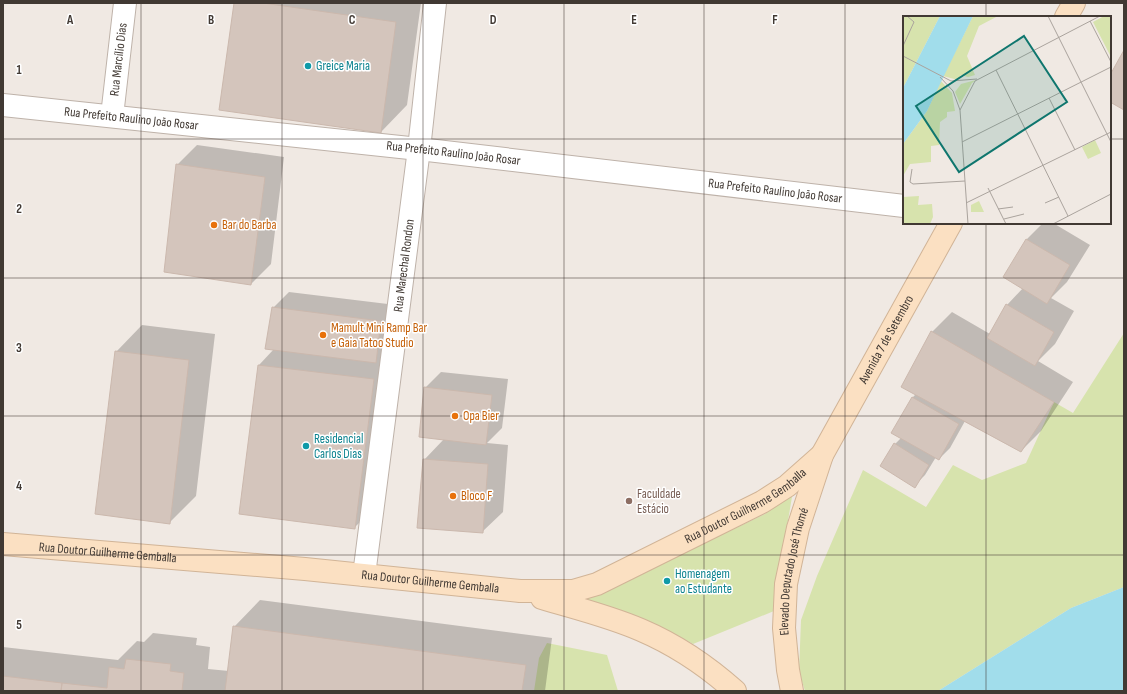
<svg xmlns="http://www.w3.org/2000/svg" width="1127" height="694" font-family="'Sofia Sans Condensed',sans-serif">
<style>
.green{fill:#d7e3ad}
.water{fill:#a1ddeb}
.shadow{fill:#0003}
.building{fill:#d4c5bc;stroke:#cbb8ad}
.lines{fill:none;stroke-linecap:round;stroke-linejoin:round}
.street-casing{stroke:#beb2a9;stroke-width:24}
.secondary-casing{stroke:#d1b497;stroke-width:24}
.street{stroke:#fff;stroke-width:22}
.secondary{stroke:#fbe0c2;stroke-width:22}
.grid{fill:none;stroke:#413933;stroke-width:1;stroke-opacity:0.55}
.culture-dot{fill:#0f9aa8;stroke:#fff;stroke-width:1.5}
.food-dot{fill:#e8710a;stroke:#fff;stroke-width:1.5}
.education-dot{fill:#8d6e63;stroke:#fff;stroke-width:1.5}
.labels{text-anchor:middle;dominant-baseline:central;stroke-width:3;stroke-linejoin:round;paint-order:stroke}
.street-label{font-size:13px;fill:#413933;stroke:#fff}
.culture-label{font-size:13px;fill:#0d838f;stroke:#fff;text-anchor:start}
.food-label{font-size:13px;fill:#c56008;stroke:#fff;text-anchor:start}
.education-label{font-size:13px;fill:#785e54;stroke:#fff;text-anchor:start}
.inset-road{fill:none;stroke:#aaa39d;stroke-width:1}
.view{fill:#0f766e;fill-opacity:0.15;stroke:#0f766e;stroke-width:2}
.inset-edge{fill:none;stroke:#413933;stroke-width:2}
.grid-label{font-size:13px;text-anchor:middle;font-weight:bold;fill:#413933;stroke:#fff;stroke-width:3;stroke-linejoin:round;paint-order:stroke}
</style>
<rect width="100%" height="100%" fill="#f0e9e3"/>
<!-- green -->
<path class="green" d="M1124 333V587L1071 608 938 691H805L799 672 801 620 817 576 863 470 926 507 953 465 982 480 1026 463 1054 402 1073 413Z
M788 495 792 497 778 580 774 611 693 644 647 620 562 600 602 592 765 514Z
M547 643 607 655 618 691H534L539 658Z"/>
<!-- water -->
<path class="water" d="M1124 587V691H938L1071 608Z"/>
<!-- shadow -->
<path class="shadow" d="M235 3H421L407 105 381 132Z
M197 145 284 157 271 264 251 284 177 165Z
M1043 223H1053L1090 245 1067 282 1051 298 1074 311 1055 344 1038 361 1073 382 1041 431 1021 451 965 421 950 448 939 459 936 457 925 475 914 486 895 444 901 438 912 398 916 394 932 332 952 312 990 334 1007 305 1023 288 1005 277 1027 239Z
M289 292 396 305 381 501 355 527 240 513 259 365 274 349 273 308Z
M142 325 215 334 196 496 170 522 116 352Z
M441 372 508 379 502 428 487 443 508 445 503 512 482 532 424 460 444 439 425 388Z
M260 600 552 638 545 691H3V647L118 660 137 641 144 642 153 633 197 638 196 645 210 647 208 669 229 671 234 627Z"/>
<!-- building -->
<path class="building" d="M234 3H263L396 22 381 133 219 110Z
M1124 50V110L1110 102V75Z
M176 164 265 177 251 285 164 272Z
M1026 239 1070 265 1047 304 1003 277Z
M1006 304 1054 332 1035 366 987 338Z
M272 307 381 321 376 363 265 349Z
M931 331 1054 402 1021 452 901 387Z
M115 351 189 360 170 524 95 514Z
M258 365 374 379 355 529 239 514Z
M424 387 492 395 486 445 419 437Z
M912 397 959 424 939 460 891 433Z
M894 443 929 465 915 488 880 466Z
M423 459 488 464 483 533 417 528Z
M233 626 526 665 522 691H225Z
M126 659 171 664 170 671 184 673 182 691H61L62 683 107 688 109 667 124 669Z
M3 676 62 683 61 691H3Z"/>
<g class="lines">
<!-- street casing -->
<g class="street-casing">
<g id="street">
<path id="s1" d="M3 105 419 149 904 206"/>
<path id="s2" d="M112 116 125 3"/>
<path id="s3" d="M364 575 419 149 435 3"/>
</g>
</g>
<!-- secondary casing -->
<g class="secondary-casing">
<g id="secondary">
<path d="M1066 17 1074 3"/>
<path id="s4" d="M3 544 305 569 520 591H573L597 584 762 502 787 486 822 455"/>
<path d="M542 598C575 608 609 616 641 630 676 645 707 666 735 691"/>
<path id="s5" d="M792 691 788 670 784 628 786 584 798 528 822 455 951 223"/>
</g>
</g>
<!-- street -->
<use href="#street" class="street"/>
<!-- secondary -->
<use href="#secondary" class="secondary"/>
</g>
<!-- grid -->
<path class="grid" d="M141 3V691M282 3V691M423 3V691M564 3V691M704 3V691M845 3V691M986 3V17M3 139H904M1110 139H1124M986 223V691M3 278H1124M3 416H1124M3 555H1124"/>
<!-- markers -->
<g class="culture-dot">
<circle cx="308" cy="66" r="4"/>
<circle cx="306" cy="446" r="4"/>
<circle cx="667" cy="581" r="4"/>
</g>
<g class="food-dot">
<circle cx="214" cy="225" r="4"/>
<circle cx="323" cy="335" r="4"/>
<circle cx="455" cy="416" r="4"/>
<circle cx="453" cy="496" r="4"/>
</g>
<circle class="education-dot" cx="629" cy="501" r="4"/>
<g class="labels">
<!-- street labels -->
<g class="street-label">
<text stroke="none"><textPath href="#s2" startOffset="57">Rua Marcílio Dias</textPath></text>
<text stroke="none"><textPath href="#s1" startOffset="129">Rua Prefeito Raulino João Rosar</textPath></text>
<text stroke="none"><textPath href="#s1" startOffset="453">Rua Prefeito Raulino João Rosar</textPath></text>
<text stroke="none"><textPath href="#s1" startOffset="777">Rua Prefeito Raulino João Rosar</textPath></text>
<text stroke="none"><textPath href="#s3" startOffset="312">Rua Marechal Rondon</textPath></text>
<text stroke="none"><textPath href="#s5" startOffset="374">Avenida 7 de Setembro</textPath></text>
<text stroke="none"><textPath href="#s4" startOffset="765">Rua Doutor Guilherme Gemballa</textPath></text>
<text stroke="none"><textPath href="#s4" startOffset="105">Rua Doutor Guilherme Gemballa</textPath></text>
<text stroke="none"><textPath href="#s5" startOffset="121">Elevado Deputado José Thomé</textPath></text>
<text stroke="none"><textPath href="#s4" startOffset="429">Rua Doutor Guilherme Gemballa</textPath></text>
</g>
<!-- culture labels -->
<g class="culture-label">
<text x="316" y="66">Greice Maria</text>
<text x="314" y="439">Residencial<tspan x="314" dy="15">Carlos Dias</tspan></text>
<text x="675" y="574">Homenagem<tspan x="675" dy="15">ao Estudante</tspan></text>
</g>
<!-- food labels -->
<g class="food-label">
<text x="222" y="225">Bar do Barba</text>
<text x="331" y="328">Mamult Mini Ramp Bar<tspan x="331" dy="15">e Gaia Tatoo Studio</tspan></text>
<text x="463" y="416">Opa Bier</text>
<text x="461" y="496">Bloco F</text>
</g>
<!-- education labels -->
<g class="education-label">
<text x="637" y="494">Faculdade<tspan x="637" dy="15">Estácio</tspan></text>
</g>
</g>
<!-- overview -->
<g transform="translate(903 16)">
<rect width="208" height="208" fill="#f0e9e3"/>
<path d="M0 0H37L0 72ZM70 0H95L76 10 64 40 72 59 65 61 58 59 55 64 40 60ZM201 0H208V41L190 6ZM73 64 69 67 57 88 52 76 58 68ZM38 65 49 77 52 95 44 96V101L37 106 36 129 28 130V146L7 148 0 160V128L24 95ZM192 124 198 137 185 143 179 131ZM16 180 15 189 29 188 30 201 27 208H0V181ZM76 185 81 196H68V189Z" fill="#d7e3ad"/>
<path d="M37 0H70L24 95 0 128V72Z" fill="#a1ddeb"/>
<path class="inset-road" d="M145 0 208 126M187 5 208 46M0 30 11 6 4 0M0 40 48 65 74 63M93 54 165 200M37 61 50 75 57 94 65 208M146 82 172 134M57 94 72 65 197 0M59 126 208 51M9 153 7 166 10 168 62 165M85 172 103 208M63 187 208 116M142 187 156 181M95 193 110 191M101 203 121 198M150 208 208 178"/>
<path class="view" d="M121 20 164 86 56 156 13 90Z"/>
<rect width="208" height="208" class="inset-edge"/>
</g>
<g class="grid-label">
<text x="70" y="24">A</text>
<text x="211" y="24">B</text>
<text x="352" y="24">C</text>
<text x="493" y="24">D</text>
<text x="634" y="24">E</text>
<text x="775" y="24">F</text>
<text x="19" y="74">1</text>
<text x="19" y="213">2</text>
<text x="19" y="352">3</text>
<text x="19" y="490">4</text>
<text x="19" y="629">5</text>
</g>
<!-- border -->
<rect width="1127" height="694" fill="none" stroke="#413933" stroke-width="8"/>
</svg>
